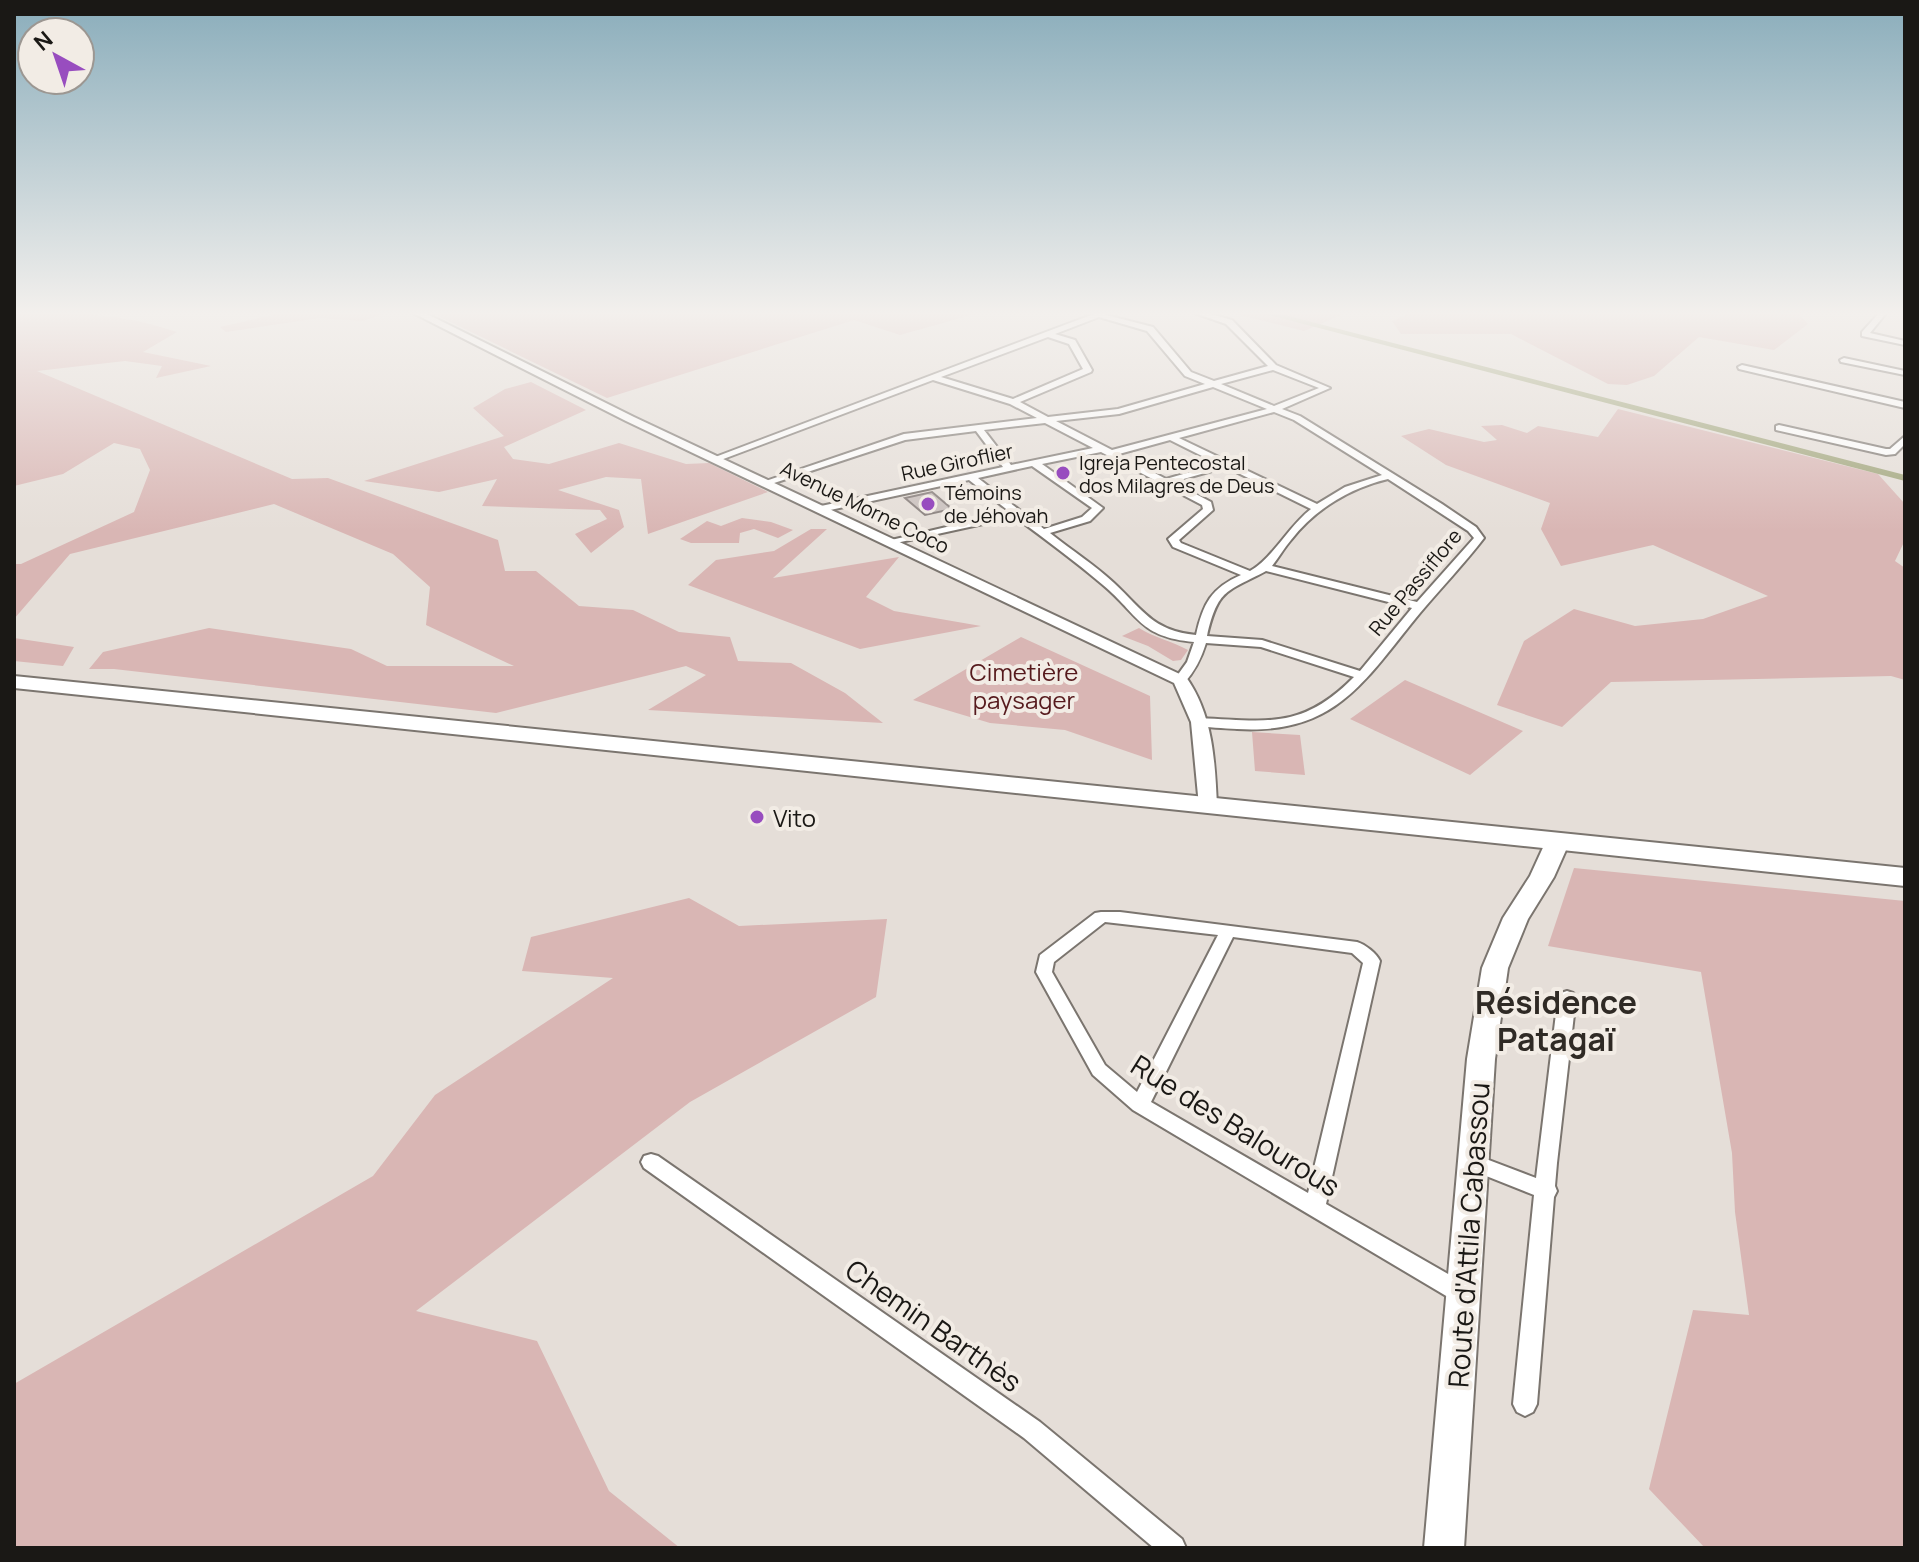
<svg xmlns="http://www.w3.org/2000/svg" width="1919" height="1562" font-family="Manrope,sans-serif">
<style>
.green{fill:#d9b6b4}
.lines{fill:none;stroke-linecap:round;stroke-linejoin:round}
.canal{fill:#9ea378;fill-rule:evenodd}
.building{fill:#cac1be;stroke:#89807d;stroke-width:2}
.minor-casing{stroke:#7b756f;stroke-width:4}
.tertiary-casing{stroke:#7b756f;stroke-width:4}
.secondary-casing{stroke:#7b756f;stroke-width:4}
.primary-casing{stroke:#7b756f;stroke-width:4}
.minor{fill:#fff;fill-rule:evenodd}
.tertiary{fill:#fff;fill-rule:evenodd}
.secondary{fill:#fff;fill-rule:evenodd}
.primary{fill:#fff;fill-rule:evenodd}
.poi-dot{fill:#984dbf;stroke:#f2ece5;stroke-width:3}
.labels{text-anchor:middle;dominant-baseline:central;stroke-width:8;stroke-linejoin:round;paint-order:stroke}
.far-street-label{font-size:20px;fill:#1a1815;stroke:#f2ece5}
.far-poi-label{font-size:20px;fill:#1a1815;stroke:#f2ece5;text-anchor:start}
.park-label{font-size:24px;fill:#561a1d;stroke:#f2ece5}
.poi-label{font-size:24px;fill:#1a1815;stroke:#f2ece5;text-anchor:start}
.near-street-label{font-size:28px;fill:#1a1815;stroke:#f2ece5}
.near-neighbourhood-label{font-size:32px;font-weight:bold;fill:#2f2a25;stroke:#f2ece5}
</style>
<rect width="100%" height="100%" fill="#e5ded8"/>
<!-- green -->
<path class="green" d="M14 312C73 312 120 313 177 332L143 352 211 366 156 378 162 366 125 361 37 371 292 479 328 478 498 540 505 571H536L579 606 633 610 679 632 730 637 738 661 791 663 845 693 883 723 648 710 706 675 686 666 496 713 114 669H89L103 652 209 628 351 649 387 666H514L426 625 430 587 393 554 274 504 70 554 14 619V564H21L134 512 150 470 140 449 114 443 63 474 14 486Z
M273 312H388L363 321 319 318 226 332 220 327 272 315Z
M430 312H982L900 335 854 320 607 398Z
M1227 312H1348L1304 331Z
M1413 312H1806L1801 316 1808 324 1774 350 1699 337 1654 376 1627 385 1608 384 1511 334H1401L1392 321Z
M531 382 586 410 504 447 513 459 549 464 619 443 686 464 709 463 768 492 648 534 641 479 606 477 558 490 619 510 624 527 591 553 575 534 607 519 600 510 482 506 497 479 439 492 364 481 504 436 473 408 505 389Z
M1618 409 1878 474 1905 504V540L1895 561 1905 568V680L1891 676 1611 682 1562 727 1497 705 1524 641 1574 609 1635 626 1703 619 1768 596 1653 545 1561 566 1541 529 1550 503 1446 465 1401 436 1429 429 1484 442 1497 440 1481 426 1502 425 1527 433 1538 426 1598 437Z
M742 518 771 522 793 530 778 538 754 529 740 533 739 543H691L680 539 707 521 721 526Z
M811 529H827L773 578 899 557 866 597 894 611 981 626 860 649 688 585 716 560 774 551Z
M1139 628C1155 638 1172 641 1188 650L1181 660 1173 661 1148 646 1122 636Z
M1021 637 1150 696 1152 760 1065 730 990 723 913 700Z
M14 638 74 647 63 666 14 661Z
M1405 680 1523 731 1470 775 1350 719Z
M1252 732 1300 735 1305 775 1255 771Z
M1574 868 1905 901V1548H1705L1649 1489 1693 1310 1749 1315 1735 1212 1732 1153 1701 972 1548 946Z
M689 898 739 926 887 919 876 997 690 1102 416 1311 537 1341 609 1491 680 1548H14V1384L373 1176 435 1095 613 978 522 971 531 937Z"/>
<g class="lines">
<!-- canal -->
<path class="canal" d="M1258 312H1273L1905 475V481Z"/>
</g>
<!-- building -->
<path class="building" d="M932 492 952 509 925 515 905 498Z"/>
<g class="lines">
<!-- minor casing -->
<g class="minor-casing">
<path id="minor" d="M1099 312H1107L1106 315 1153 327 1191 372 1214 381 1268 366 1226 324 1192 312H1204L1232 320 1276 365 1330 388 1282 409 1300 416 1442 504 1476 527 1484 538C1464 564 1441 588 1420 613 1364 681 1336 735 1237 729 1223 728 1208 728 1194 725L1192 722 1199 718C1267 721 1302 730 1354 677L1261 647 1206 643C1201 659 1195 671 1184 683H1176L1174 680 1187 662 1194 642C1139 637 1139 615 1103 585 1075 561 1045 539 1015 517L887 545V541L1010 512 969 480 821 512 816 509 821 506 1003 467 976 431 905 440 768 485 760 483 904 434 1037 418 1010 404 933 380 718 461 710 459ZM1099 317 1147 331 1185 376 1205 384 1118 409 1048 417 1020 402 1091 372 1092 370 1075 340 1055 334ZM1048 337 1069 344 1083 369 1013 399 941 377ZM1273 370 1319 388 1274 406 1221 384ZM1213 387 1267 409 1112 450 1056 421 1119 414ZM1274 412 1294 420 1382 475 1345 487 1317 504 1179 438ZM1045 423 1093 448 1011 465 984 430ZM1170 440 1218 464 1166 479 1119 454ZM1101 452 1202 505 1203 509 1168 539 1173 547 1241 575C1211 588 1203 604 1196 635 1153 631 1143 610 1114 583 1095 565 1071 550 1050 533L1090 521 1103 508 1042 464ZM1032 466 1092 508 1082 517 1044 529 978 478ZM1226 467 1311 509C1288 527 1273 558 1250 571L1181 543 1179 540 1213 510 1211 502 1173 482ZM1388 479 1468 531 1474 538 1417 602 1272 566C1279 557 1284 548 1291 540 1315 509 1350 488 1388 479ZM1266 571 1412 608 1360 671 1262 640 1207 636C1218 588 1227 592 1266 571Z
M1880 312H1887L1870 333 1905 341V345L1862 336V332Z
M1844 358 1905 371V375L1841 362 1840 360Z
M1742 365 1905 402V408L1739 369 1738 367Z
M1779 425 1886 449H1890L1905 436V444L1895 454 1886 455 1776 430V426Z
M1101 912H1120L1357 942C1366 945 1376 953 1380 961L1326 1204 1469 1286 1472 1293 1469 1300 1461 1303 1453 1300 1133 1110 1093 1075 1036 972 1040 955 1095 913ZM1105 922 1218 935 1137 1092 1105 1065 1052 972 1054 962ZM1233 937 1352 953 1363 963 1308 1193 1151 1102Z
M1567 991 1573 993 1576 997 1557 1163 1555 1186 1557 1191 1554 1197 1537 1404 1533 1412 1525 1416 1517 1412 1513 1404 1534 1195 1466 1168 1463 1162 1466 1156 1473 1154 1536 1178 1558 997 1561 993Z
M651 1154 658 1156 1040 1422 1182 1539 1186 1548H1154L1024 1438 644 1168 641 1162 644 1156Z"/>
</g>
<!-- tertiary casing -->
<g class="tertiary-casing">
<path id="tertiary" d="M411 312H423L634 417 1186 677C1213 715 1215 761 1217 806L1208 812 1199 806 1191 722 1174 683 626 421Z"/>
</g>
<!-- secondary casing -->
<g class="secondary-casing">
<path id="secondary" d="M1558 834 1566 836 1570 841 1554 877 1528 919 1508 968 1495 1059 1464 1548H1424L1467 1059 1482 968 1503 918 1530 876 1546 841 1550 836Z"/>
</g>
<!-- primary casing -->
<g class="primary-casing">
<path id="primary" d="M14 676 1905 868V886L14 688Z"/>
</g>
<!-- minor -->
<use href="#minor" class="minor"/>
<!-- tertiary -->
<use href="#tertiary" class="tertiary"/>
<!-- secondary -->
<use href="#secondary" class="secondary"/>
<!-- primary -->
<use href="#primary" class="primary"/>
</g>
<!-- sky -->
<linearGradient id="sky" x2="0" y2="1"><stop stop-color="#8aadbb"/><stop offset="0.59" stop-color="#f3f0ed"/><stop offset="1" stop-color="#f3f0ed" stop-opacity="0"/></linearGradient>
<rect width="1919" height="531" fill="url(#sky)"/>
<!-- markers -->
<g class="poi-dot">
<circle cx="1063" cy="473" r="8"/>
<circle cx="928" cy="504" r="8"/>
<circle cx="757" cy="817" r="8"/>
</g>
<g class="labels">
<!-- far-street labels -->
<g class="far-street-label">
<text transform="translate(957 462) rotate(-12)">Rue Giroflier</text>
<text transform="translate(865 507) rotate(26)">Avenue Morne Coco</text>
<text transform="translate(1415 582) rotate(-50)">Rue Passiflore</text>
</g>
<!-- far-poi labels -->
<g class="far-poi-label">
<text x="1079" y="462">Igreja Pentecostal<tspan x="1079" dy="23">dos Milagres de Deus</tspan></text>
<text x="944" y="492">Témoins<tspan x="944" dy="23">de Jéhovah</tspan></text>
</g>
<!-- park labels -->
<g class="park-label">
<text x="1024" y="671">Cimetière<tspan x="1024" dy="28">paysager</tspan></text>
</g>
<!-- poi labels -->
<g class="poi-label">
<text x="773" y="817">Vito</text>
</g>
<!-- near-street labels -->
<g class="near-street-label">
<text transform="translate(1236 1125) rotate(32)">Rue des Balourous</text>
<text transform="translate(1468 1235) rotate(-86)">Route d'Attila Cabassou</text>
<text transform="translate(934 1325) rotate(35)">Chemin Barthès</text>
</g>
<!-- near-neighbourhood labels -->
<g class="near-neighbourhood-label">
<text x="1556" y="1002">Résidence<tspan x="1556" dy="37">Patagaï</tspan></text>
</g>
</g>
<!-- border -->
<rect width="1919" height="1562" fill="none" stroke="#1a1815" stroke-width="32"/>
<!-- north arrow -->
<g transform="translate(56 56) rotate(320)"><circle r="38" fill="#f2ece5" stroke="#9c9792" stroke-width="2"/>
<path d="M0-6L14 30L0 20L-14 30Z" fill="#984dbf"/>
<text y="-12" font-size="22" font-weight="bold" text-anchor="middle" fill="#1a1815">N</text>
</g>
</svg>
